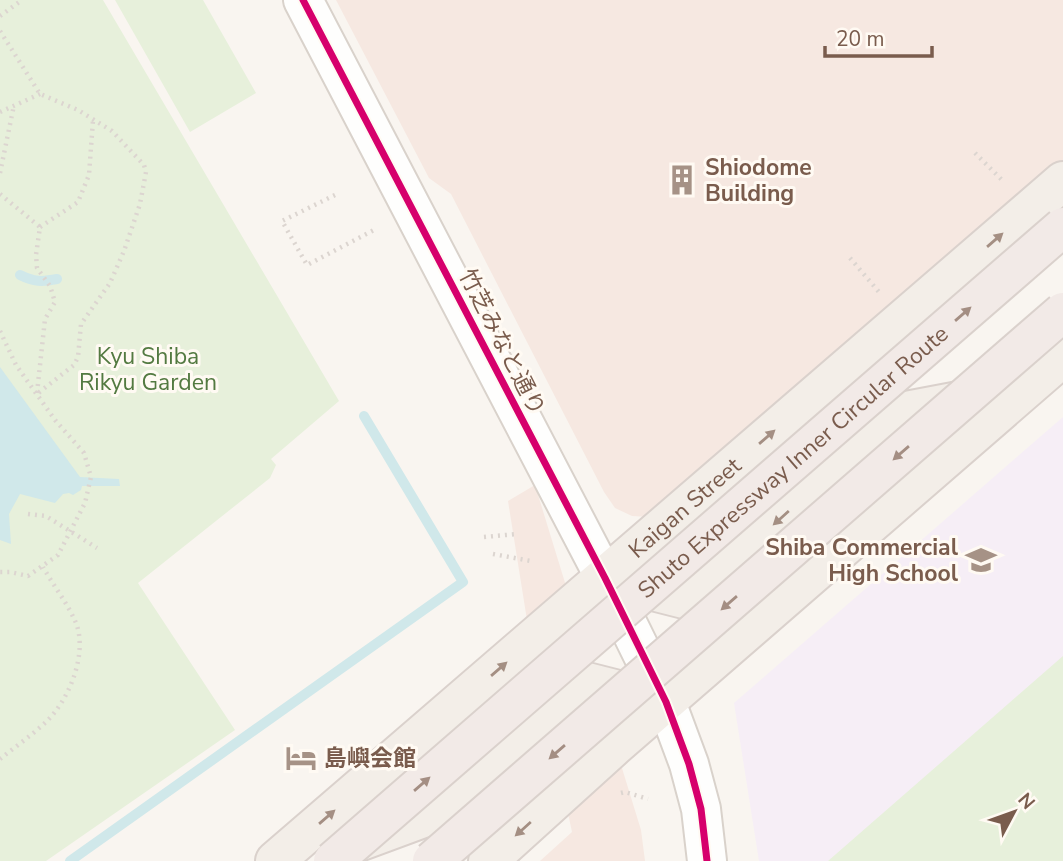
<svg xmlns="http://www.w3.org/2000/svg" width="1063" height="861" font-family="'Nunito Sans','Noto Sans JP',sans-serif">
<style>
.commercial{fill:#f6e8e1}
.education{fill:#f6eef6}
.green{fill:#e7f0db}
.water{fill:#d0e8ea}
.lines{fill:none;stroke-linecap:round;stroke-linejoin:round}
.stream{stroke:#d0e8ea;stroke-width:10}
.secondary-casing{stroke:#d9d2cb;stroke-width:42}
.primary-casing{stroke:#dad1cc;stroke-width:42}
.path{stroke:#dcd5d0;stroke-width:4.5;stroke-dasharray:2 5;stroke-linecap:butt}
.secondary{stroke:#fefefd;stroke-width:38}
.primary{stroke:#f3eee8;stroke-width:38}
.highway-bridge-casing{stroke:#dad1cc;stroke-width:42;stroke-linecap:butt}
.highway-bridge{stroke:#f2eae7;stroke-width:38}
.cycleway-casing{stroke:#fffaf3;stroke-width:11}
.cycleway{stroke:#d6006c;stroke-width:7}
.oneway{fill:#a48f83}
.oneway2{fill:#a48e83}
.labels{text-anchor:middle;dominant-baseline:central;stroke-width:6;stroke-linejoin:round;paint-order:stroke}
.poi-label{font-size:23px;font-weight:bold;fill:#7a5c4d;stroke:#fffaf3;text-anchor:start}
.street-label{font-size:23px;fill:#7a5c4d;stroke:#fffaf3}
.park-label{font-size:23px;fill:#537a41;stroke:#fffaf3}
</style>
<rect width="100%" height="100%" fill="#f9f5f0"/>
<!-- commercial -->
<path class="commercial" d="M336 0H1063V160L709 473 650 517 632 516 615 508 604 492 451 194 429 178Z
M535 485 641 830 645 861H540L572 832 527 620 508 501Z"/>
<!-- education -->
<path class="education" d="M1063 417V861H759L734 703Z"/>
<!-- green -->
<path class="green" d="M0 0H103L339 401 271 459 276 465 270 478 138 583 235 730 46 861H0Z
M115 0H203L256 93 190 132Z
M1063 656V861H828Z"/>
<!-- water -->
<path class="water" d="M0 367 80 477 119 479 120 486H82L81 490 73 495 69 493 63 494 55 503 20 494 9 514 11 544 0 540Z"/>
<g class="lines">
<!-- stream -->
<path class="stream" d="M20 275C34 282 42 282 57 279
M70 861 463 582 364 416"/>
<!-- secondary casing -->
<g class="secondary-casing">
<path id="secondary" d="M303 0 605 578 666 702 689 764 701 809 707 861"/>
</g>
<!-- primary casing -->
<g class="primary-casing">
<g id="primary">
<path d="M617 582 688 600 901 412 975 398"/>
<path d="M353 844 426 817 583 681 654 699"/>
<path id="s1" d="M275 861 1063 181"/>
<path d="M488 861 615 746 1063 357"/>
</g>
</g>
<!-- path -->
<path class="path" d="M0 16 22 0
M0 31 40 94 78 110 112 131 144 165 146 172 140 204 124 251 110 283 81 324 78 357 74 365 37 394
M0 112 40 94
M975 153 1004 182
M0 173 14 105
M0 194 40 227
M335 195 282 221 307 265 376 229
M40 227 78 202 89 175 93 120
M850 258 879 292
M0 331 16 365 55 420 84 453 91 477 85 503 58 555 28 576 10 572H0
M37 393 45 319 55 302 50 286 37 268 36 255 40 227
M28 514 46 516 97 548
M484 537 517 534
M493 554 531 561
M0 759C15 747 32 735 46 722 69 700 88 654 76 623 68 604 53 585 43 567
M621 793 625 792 648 799"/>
<!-- secondary -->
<use href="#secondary" class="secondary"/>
<!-- primary -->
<use href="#primary" class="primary"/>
<!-- highway-bridge casing -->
<g class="highway-bridge-casing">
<g id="highway-bridge">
<path id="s2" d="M333 861 1063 227"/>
<path d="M432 861 1063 312"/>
</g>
</g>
<!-- highway-bridge -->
<use href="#highway-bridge" class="highway-bridge"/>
<!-- cycleway casing -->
<g class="cycleway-casing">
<path id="cycleway" d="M303 0 605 578 666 702 689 764 701 809 707 861"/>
</g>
<!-- cycleway -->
<use href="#cycleway" class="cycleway"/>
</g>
<!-- one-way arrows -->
<defs><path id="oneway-solid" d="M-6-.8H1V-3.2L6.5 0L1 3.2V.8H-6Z" transform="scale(1.75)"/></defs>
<g class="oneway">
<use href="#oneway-solid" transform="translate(995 240) rotate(-41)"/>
<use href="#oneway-solid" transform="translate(767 437) rotate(-41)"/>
<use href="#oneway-solid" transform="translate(781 518) rotate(138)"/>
<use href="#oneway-solid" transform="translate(499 669) rotate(-41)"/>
<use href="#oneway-solid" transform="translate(327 817) rotate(-41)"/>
<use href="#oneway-solid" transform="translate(523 829) rotate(138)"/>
</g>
<g class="oneway2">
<use href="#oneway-solid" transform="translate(963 314) rotate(-41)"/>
<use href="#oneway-solid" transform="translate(901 453) rotate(139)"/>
<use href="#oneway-solid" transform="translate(729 603) rotate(139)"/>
<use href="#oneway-solid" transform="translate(557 752) rotate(139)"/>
<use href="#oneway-solid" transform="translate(422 784) rotate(-41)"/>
</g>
<!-- icons -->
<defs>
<g id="building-bare" transform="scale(2.415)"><path d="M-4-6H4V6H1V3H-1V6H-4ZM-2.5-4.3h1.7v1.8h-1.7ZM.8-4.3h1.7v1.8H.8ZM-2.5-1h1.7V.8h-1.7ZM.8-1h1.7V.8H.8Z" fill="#a69286" stroke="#fffaf3" stroke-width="2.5" paint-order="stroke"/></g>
<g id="school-bare" transform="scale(2.415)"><path d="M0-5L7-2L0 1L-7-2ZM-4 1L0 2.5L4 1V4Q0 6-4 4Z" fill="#a69286" stroke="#fffaf3" stroke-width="2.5" paint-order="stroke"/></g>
<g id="hotel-bare" transform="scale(2.415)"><path d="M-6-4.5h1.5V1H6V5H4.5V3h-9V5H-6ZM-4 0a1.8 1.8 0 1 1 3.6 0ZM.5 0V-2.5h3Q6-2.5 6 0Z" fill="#a69286" stroke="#fffaf3" stroke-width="2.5" paint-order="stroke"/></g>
</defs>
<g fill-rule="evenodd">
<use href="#building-bare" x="682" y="180"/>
<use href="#school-bare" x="981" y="560"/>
<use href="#hotel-bare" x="301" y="758"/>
</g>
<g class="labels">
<!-- poi labels -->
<g class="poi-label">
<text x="705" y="167">Shiodome<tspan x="705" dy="26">Building</tspan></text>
<text x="958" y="547" text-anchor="end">Shiba Commercial<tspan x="958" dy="26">High School</tspan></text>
<text x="324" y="758">島嶼会館</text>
</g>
<!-- street labels -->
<g class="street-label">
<text transform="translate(502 342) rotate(63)">竹芝みなと通り</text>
<text stroke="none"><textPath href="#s2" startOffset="609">Shuto Expressway Inner Circular Route</textPath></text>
<text stroke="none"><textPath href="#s1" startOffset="541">Kaigan Street</textPath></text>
</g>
<!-- park labels -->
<g class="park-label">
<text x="148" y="356">Kyu Shiba<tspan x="148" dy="26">Rikyu Garden</tspan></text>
</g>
</g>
<!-- north arrow -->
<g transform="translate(1014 812) rotate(49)" stroke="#fffaf3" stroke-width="5" paint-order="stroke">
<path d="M0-5L12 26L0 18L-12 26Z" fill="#7a5c4d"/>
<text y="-10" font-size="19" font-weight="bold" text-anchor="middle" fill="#7a5c4d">N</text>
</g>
<!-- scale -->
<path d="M825 46v10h107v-10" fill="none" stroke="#7a5c4d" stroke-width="3.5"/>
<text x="836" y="46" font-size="21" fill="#7a5c4d" stroke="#fffaf3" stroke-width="5" paint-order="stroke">20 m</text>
</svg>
